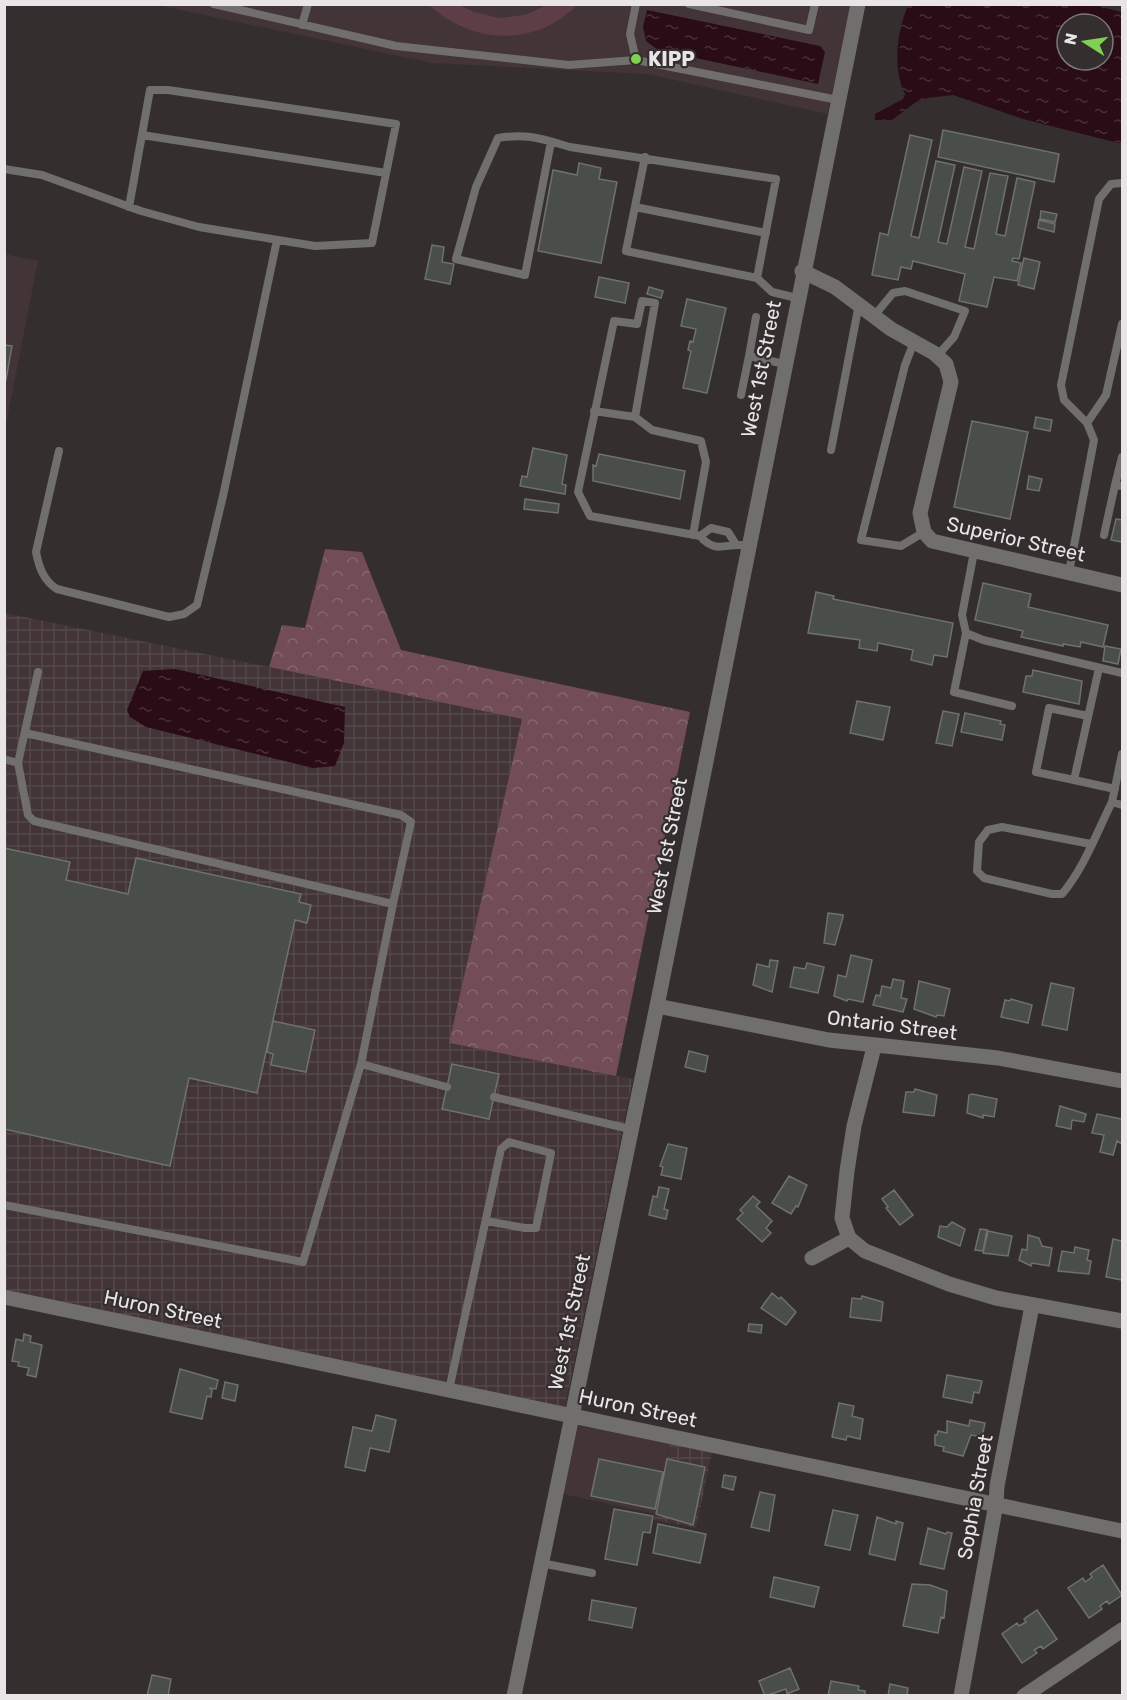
<svg xmlns="http://www.w3.org/2000/svg" width="1127" height="1700" font-family="Rubik,sans-serif">
<style>
.built{fill:#423437}
.industrial{fill:url(#industrial-grid)}
.forest{fill:url(#forest-crowns)}
.garden{fill:#5e3e46}
.water{fill:url(#water-ripples);fill-rule:evenodd}
.building{fill:#4a4e49;stroke:#6e716c;stroke-width:1.5}
.lines{fill:none;stroke-linecap:round;stroke-linejoin:round}
.lane{stroke:#716e6e;stroke-width:8}
.street{stroke:#716e6e;stroke-width:15}
.poi-dot{fill:#80d051;stroke:#342e2f;stroke-width:2}
.labels{text-anchor:middle;dominant-baseline:central;stroke-width:4.5;stroke-linejoin:round;paint-order:stroke}
.poi-label{font-size:20px;font-weight:bold;fill:#e9e5e6;stroke:#342e2f;text-anchor:start}
.street-label{font-size:20px;fill:#e9e5e6;stroke:#342e2f}
</style>
<defs>
<pattern id="industrial-grid" width="8" height="8" patternUnits="userSpaceOnUse" patternTransform="scale(1.5)"><rect width="8" height="8" fill="#423437"/><path d="M0 4h8M4 0v8" fill="none" stroke="#54484a"/></pattern>
<pattern id="forest-crowns" width="20" height="18" patternUnits="userSpaceOnUse" patternTransform="scale(1.5)"><rect width="20" height="18" fill="#724d57"/><path d="M2 6a3 3 0 1 1 6 0M12 15a3 3 0 1 1 6 0" fill="none" stroke="#86666f"/></pattern>
<pattern id="water-ripples" width="26" height="14" patternUnits="userSpaceOnUse" patternTransform="scale(1.5)"><rect width="26" height="14" fill="#2a0c16"/><path d="M2 4q2-2 4 0t4 0M15 11q2-2 4 0t4 0" fill="none" stroke="#492f38"/></pattern>
</defs>
<rect width="100%" height="100%" fill="#342e2f"/>
<!-- built -->
<path class="built" d="M157 5H851L827 114 647 74 432 63Z
M5 254 38 261 5 430Z
M578 1426 670 1442 655 1514 563 1494Z"/>
<!-- industrial -->
<path class="industrial" d="M5 613 522 719 449 1043 633 1079 565 1407 5 1290Z
M670 1442 712 1452 696 1528 654 1520Z"/>
<!-- forest -->
<path class="forest" d="M325 549 362 552 401 650 690 712 616 1076 449 1043 522 719 269 667 282 625 305 628Z"/>
<!-- garden -->
<path class="garden" d="M429 5H459L474 12 499 18 525 15 547 5H577C535 48 471 44 429 5Z"/>
<!-- water -->
<path class="water" d="M1090 4 1122 12V144L1023 119 953 95 927 98 916 102 892 120H875V114L903 99 905 94C892 68 897 32 908 5ZM1067 24H1103V60H1067Z
M647 10 820 46 825 52 818 84 658 50 646 41 643 27Z
M175 669 345 707 344 743 335 766 313 768 146 727 130 717 127 710 143 671Z"/>
<!-- building -->
<path class="building" d="M943 130 1059 154 1054 182 938 157Z
M910 135 932 140 911 236 919 238 936 161 955 165 938 242 947 244 964 167 982 171 965 247 974 249 990 173 1008 176 996 234 1005 236 1017 178 1035 182 1019 259 1013 258 1012 261 1021 263 1017 281 994 277 987 307 959 301 965 274 913 261 911 269 901 267 898 280 872 275 880 233 888 235Z
M579 163 601 168 599 179 617 182 601 263 538 251 553 170 577 175Z
M1041 211 1057 214 1055 222 1040 219Z
M1039 220 1055 224 1054 232 1038 228Z
M432 245 444 247 442 262 454 264 450 284 425 279Z
M1024 258 1040 262 1034 289 1018 285Z
M599 277 629 283 625 303 595 297Z
M649 287 663 291 661 298 647 294Z
M687 299 726 308 707 393 683 388 691 351 688 350 690 341 693 342 696 329 681 326Z
M4 345 12 346 6 380H4Z
M1036 417 1052 420 1050 431 1034 428Z
M972 421 1028 432 1010 519 954 507Z
M533 448 567 455 562 484 566 485 565 494 520 486 522 476 527 477Z
M599 454 685 471 680 499 593 481V465L596 466Z
M1029 476 1042 479 1039 491 1027 489Z
M525 499 559 504 558 513 524 509Z
M1116 519 1122 520V542L1111 540Z
M983 583 1031 594 1028 607 1108 625 1103 647 1081 642 1080 647 1063 644V646L1021 637 1023 631 975 620Z
M816 592 834 596 833 599 953 623 947 657 934 655 932 665 911 660 913 650 878 643 877 651 859 648 860 640 808 633Z
M1105 646 1121 649 1118 664 1103 661Z
M1033 670 1082 681 1079 704 1023 692 1026 676H1032Z
M857 701 890 707 883 740 850 733Z
M943 711 959 714 952 746 936 743Z
M965 713 1001 721 1000 724 1005 725 1002 740 961 732Z
M4 848 70 862 66 880 128 894 136 858 301 894 299 902 311 905 307 923 295 920 257 1093 189 1078 170 1166 4 1129Z
M828 913 843 915V917L835 945 824 943Z
M851 955 872 960 863 1002 848 999 847 1001 834 996 838 975 846 977Z
M770 960 778 961 772 992 753 985 757 964 769 967Z
M807 963 824 967 818 993 790 987 794 967 805 969Z
M893 979 904 981 901 998 907 999 903 1012 873 1005 876 995 880 996 882 986 891 988Z
M919 981 950 989 944 1016 937 1015 936 1017 914 1009Z
M1051 983 1074 988 1067 1030 1042 1025Z
M1011 999 1032 1005 1028 1023 1001 1017 1005 1000 1010 1001Z
M273 1021 315 1030 306 1072 271 1065 273 1054 267 1052Z
M689 1051 708 1056 705 1072 685 1067Z
M452 1064 499 1074 489 1119 442 1109Z
M915 1089 937 1095 934 1116 903 1112 906 1092H914Z
M972 1094 997 1099 994 1117 983 1115V1118L967 1113 969 1095Z
M1060 1106 1086 1114 1084 1122 1072 1120 1071 1129 1056 1126Z
M1097 1114 1122 1119V1144L1117 1141 1113 1155 1100 1152 1104 1135 1092 1133Z
M668 1144 687 1148 681 1179 661 1175 663 1167 660 1166Z
M789 1176 807 1185 798 1207 796 1206 791 1214 772 1203Z
M659 1187 669 1189 664 1209 668 1210 666 1219 649 1215 653 1196 657 1197Z
M894 1190 913 1215 900 1225 886 1208 888 1207 882 1199Z
M753 1196 760 1202 756 1206 772 1221 766 1228 771 1233 762 1242 737 1219 743 1213 740 1210Z
M952 1222 965 1229 960 1246 938 1237 940 1226 947 1227Z
M980 1229 987 1230 983 1251 975 1250Z
M988 1231 1012 1236 1008 1256 983 1253Z
M1028 1235 1039 1238 1042 1246 1052 1248 1049 1266 1032 1263 1031 1266 1019 1260 1022 1249 1027 1250Z
M1113 1239 1122 1241V1280L1106 1277Z
M1075 1247 1089 1250 1087 1260 1091 1261 1089 1274 1058 1271 1062 1251 1074 1253Z
M772 1293 779 1299 781 1297 796 1312 786 1325 761 1308Z
M862 1296 883 1302 881 1321 850 1317 852 1298 861 1299Z
M749 1324 762 1325 761 1333 748 1331Z
M24 1334 31 1336 30 1342 42 1345 36 1377 27 1375 29 1368 18 1366 19 1362 12 1361 16 1339 23 1341Z
M180 1369 218 1380 216 1389 209 1388 212 1390 211 1397 207 1396 202 1419 170 1412Z
M947 1375 982 1381 979 1393 974 1392 972 1403 943 1397Z
M225 1382 238 1385 235 1401 222 1398Z
M839 1403 854 1406 852 1416 863 1419 860 1439 847 1436 846 1440 832 1437Z
M376 1415 396 1420 389 1452 370 1448 365 1471 345 1467 353 1427 372 1431Z
M970 1420 985 1423 982 1437 971 1435 963 1456 943 1451 944 1447 935 1445V1435H937L938 1431 947 1433V1421L969 1426Z
M599 1459 663 1472 655 1509 591 1496Z
M667 1459 705 1467 693 1525 656 1514Z
M724 1475 736 1477 733 1490 722 1487Z
M760 1492 775 1495 769 1531 751 1527Z
M614 1509 653 1516 650 1533 643 1532 637 1565 605 1559Z
M833 1510 858 1515 850 1550 825 1545Z
M877 1517 896 1524V1521L903 1523 895 1560 869 1554Z
M658 1524 706 1534 700 1563 653 1553Z
M928 1528 946 1534 947 1532 952 1533 944 1569 920 1564Z
M1103 1565 1122 1595 1109 1604 1107 1601 1100 1606 1102 1609 1089 1618 1068 1588 1083 1578 1085 1582 1092 1577 1090 1574Z
M774 1577 819 1587 814 1607 770 1597Z
M912 1584 930 1585 947 1591 944 1618 941 1617 938 1633 903 1626Z
M592 1600 636 1608 632 1628 589 1620Z
M1037 1610 1057 1639 1043 1649 1041 1646 1034 1650 1037 1653 1022 1663 1002 1634 1017 1623 1019 1626 1026 1622 1024 1619Z
M790 1668 799 1689 787 1694 786 1689 765 1696 759 1681Z
M152 1675 171 1679 168 1696H147Z
M831 1681 859 1686 858 1690 865 1691V1696H828Z
M890 1684 908 1688 907 1696H888Z"/>
<g class="lines">
<!-- lane -->
<path class="lane" d="M214 4 396 46 569 65 636 60 838 100
M636 4 630 34 636 60
M689 4 809 30 815 4
M302 25 308 4
M142 135 386 173
M551 142 525 275 456 259 476 187 498 138C527 133 542 139 570 147L776 179 757 278
M645 157 626 251 757 278 772 292 797 298
M4 169 42 175 141 211 199 227 315 246 372 243 396 124 168 90H150L129 207
M635 207 766 233
M874 316 893 293 905 291 965 311 954 337 937 356
M914 342 905 365 861 540 901 546 924 532
M749 356 756 317
M741 395 749 356 784 364
M594 411 635 417
M1087 423 1106 395 1122 324
M831 450 859 304
M59 451 36 552C39 568 44 581 57 589L169 617 184 614 197 605 223 496 277 240
M1115 485 1122 457
M693 535 706 462 701 441 652 430 635 417 655 303 642 301 637 324 614 321 578 492 590 516 700 536C717 556 727 541 748 546
M1104 535 1115 485 1122 486
M700 536 711 528 728 532 735 543
M1069 572 1094 440 1087 423 1064 400 1061 385 1099 199 1111 184 1122 183
M966 633 962 615 974 552
M1012 706 954 692 966 633 983 640 1122 673
M1088 716 1049 708 1036 772 1074 780 1099 668
M25 733 401 815 411 822 393 904
M1122 754 1112 802 1122 805
M4 759 18 763 28 815 34 821 393 904 361 1064 447 1087
M18 763 38 672
M1074 780 1115 789
M1091 844 1002 827 988 830 979 842 977 871 984 878 1052 894H1062C1084 868 1097 832 1112 802
M494 1097 630 1129
M4 1205 303 1262 361 1064
M449 1390 501 1149 509 1142 551 1153 536 1228H525L486 1221
M541 1563 592 1573"/>
<!-- street -->
<path class="street" d="M802 271 835 287 891 329 934 353 946 364 951 382 920 513 924 532 932 541 1122 585
M657 1006 829 1040 998 1058 1122 1081
M874 1047 854 1126 847 1171 842 1218 849 1238 865 1251 949 1284 996 1298 1122 1321
M812 1258 849 1238
M4 1297 1122 1531
M514 1696 657 1006 858 4
M961 1696 996 1504 997 1486 1032 1306
M1024 1696 1122 1630"/>
</g>
<!-- markers -->
<circle class="poi-dot" cx="636" cy="59" r="6"/>
<g class="labels">
<!-- poi labels -->
<g class="poi-label">
<text x="648" y="59">KIPP</text>
</g>
<!-- street labels -->
<g class="street-label">
<text transform="translate(761 369) rotate(-79)">West 1st Street</text>
<text transform="translate(1016 539) rotate(13)">Superior Street</text>
<text transform="translate(667 846) rotate(-79)">West 1st Street</text>
<text transform="translate(892 1025) rotate(7)">Ontario Street</text>
<text transform="translate(163 1309) rotate(12)">Huron Street</text>
<text transform="translate(569 1322) rotate(-78)">West 1st Street</text>
<text transform="translate(638 1408) rotate(12)">Huron Street</text>
<text transform="translate(975 1497) rotate(-80)">Sophia Street</text>
</g>
</g>
<!-- border -->
<rect width="1127" height="1700" fill="none" stroke="#e9e5e6" stroke-width="12"/>
<!-- north arrow -->
<g transform="translate(1085 42) rotate(282)"><circle r="28" fill="#342e2f" stroke="#7c7778" stroke-width="1.5"/>
<path d="M0-4.5L10 22L0 15L-10 22Z" fill="#80d051"/>
<text y="-9" font-size="16" font-weight="bold" text-anchor="middle" fill="#e9e5e6">N</text>
</g>
</svg>
